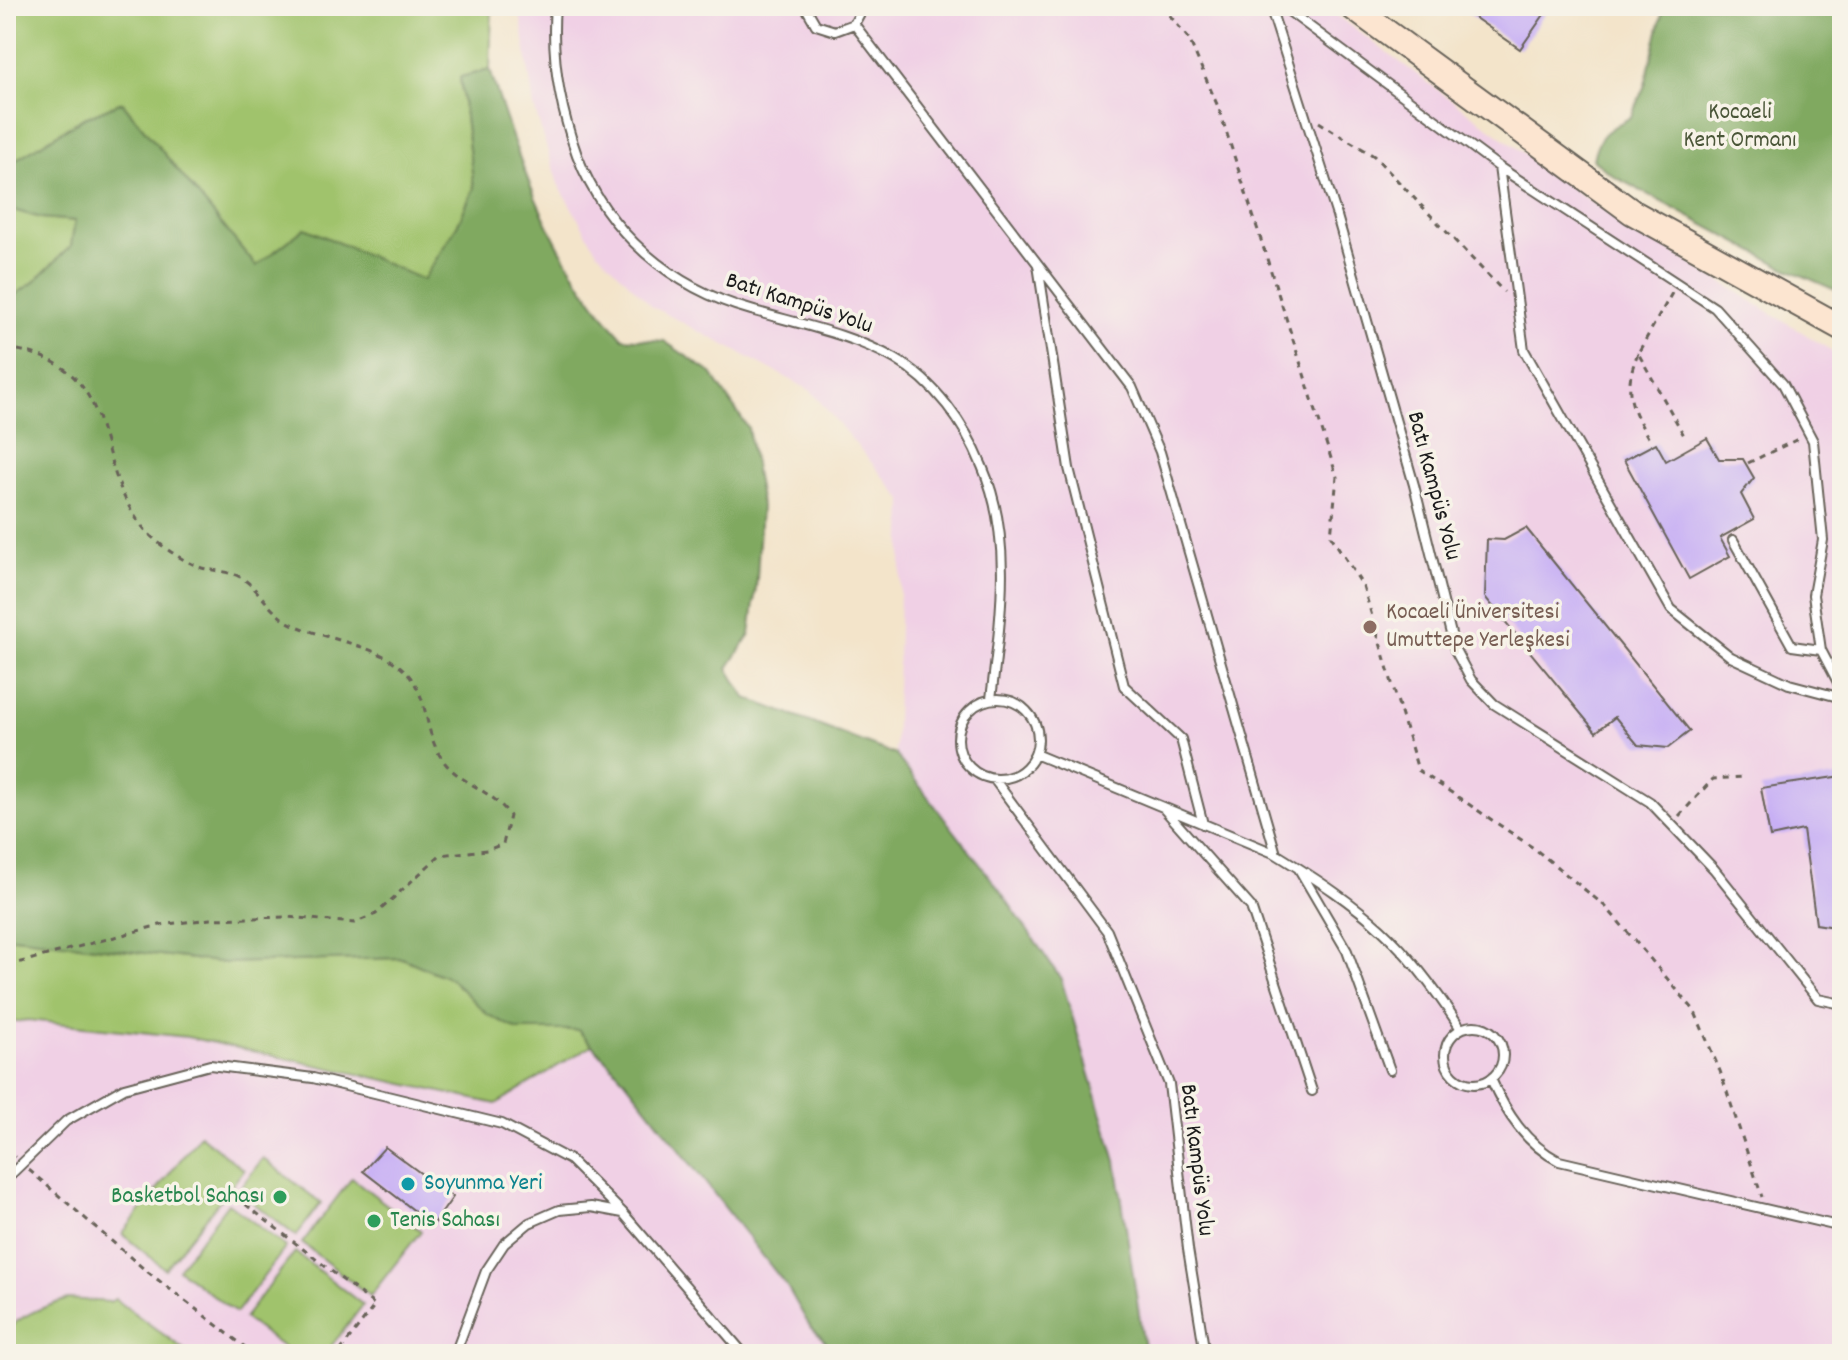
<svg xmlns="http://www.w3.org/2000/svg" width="1848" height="1360" font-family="Dekko,sans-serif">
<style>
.built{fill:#f0d0e5}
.green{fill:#a0c36c;stroke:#5e7044;stroke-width:2}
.forest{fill:#80a960;stroke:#4e623e;stroke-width:2}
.building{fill:#c8b0f4}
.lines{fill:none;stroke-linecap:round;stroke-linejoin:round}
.lane-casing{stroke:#676259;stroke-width:12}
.secondary-casing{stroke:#676259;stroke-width:28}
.path{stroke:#676259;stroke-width:3;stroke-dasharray:6 6;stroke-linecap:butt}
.lane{stroke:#fff;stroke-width:8}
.secondary{stroke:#fce5d0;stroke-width:24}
.education-dot{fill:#8d6e63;stroke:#f7f3e8;stroke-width:3}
.culture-dot{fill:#0f9aa8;stroke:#f7f3e8;stroke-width:3}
.leisure-dot{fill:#2e9e5b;stroke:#f7f3e8;stroke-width:3}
.labels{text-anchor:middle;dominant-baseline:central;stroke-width:7;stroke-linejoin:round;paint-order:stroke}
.park-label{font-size:24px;fill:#4a5638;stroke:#f7f3e8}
.street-label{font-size:24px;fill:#1c1c1c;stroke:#f7f3e8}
.education-label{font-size:24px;fill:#785e54;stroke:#f7f3e8;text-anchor:start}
.culture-label{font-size:24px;fill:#0d838f;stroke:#f7f3e8;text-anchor:start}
.leisure-label{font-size:24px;fill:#27864d;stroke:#f7f3e8;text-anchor:end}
</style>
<rect width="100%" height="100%" fill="#f7f3e8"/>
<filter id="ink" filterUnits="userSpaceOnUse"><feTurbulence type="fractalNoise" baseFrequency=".0125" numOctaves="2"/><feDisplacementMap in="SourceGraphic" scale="16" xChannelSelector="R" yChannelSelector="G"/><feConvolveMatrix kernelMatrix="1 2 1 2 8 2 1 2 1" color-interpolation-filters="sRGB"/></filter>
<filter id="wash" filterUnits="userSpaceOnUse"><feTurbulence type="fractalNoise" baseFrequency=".006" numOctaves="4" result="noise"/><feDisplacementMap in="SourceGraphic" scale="32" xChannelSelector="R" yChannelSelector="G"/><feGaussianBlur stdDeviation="1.8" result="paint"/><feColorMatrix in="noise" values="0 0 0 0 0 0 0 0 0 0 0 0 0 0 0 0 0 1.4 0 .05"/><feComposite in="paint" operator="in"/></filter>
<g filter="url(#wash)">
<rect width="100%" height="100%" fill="#f3e4ca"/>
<!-- built -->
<path class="built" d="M519 6H1324L1578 193 1842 357V1354H1145L999 889 895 754 903 500 810 390 653 307 597 251 558 184 534 107Z
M27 1020 187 1037 495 1104 592 1045 624 1079 788 1288 809 1325 838 1354H6V1023Z"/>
<!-- green -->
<path class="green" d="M6 6H492L490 70 460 77 474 188 457 226 423 281 305 229 256 267 122 103 82 119 6 166Z
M6 208 41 218 75 221 71 246 34 282 6 301Z
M15 937 225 963 402 958 451 979 488 1014 518 1030H578L592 1045 496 1104 187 1037 28 1020 6 1023V940Z
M200 1135 244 1170 165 1269 122 1234Z
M263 1158 321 1203 296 1236 238 1191Z
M352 1178 421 1231 370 1296 302 1243Z
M228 1203 286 1247 236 1313 178 1269Z
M295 1252 363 1305 325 1354H292L244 1318Z
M68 1299 110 1302 115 1299 190 1354H6V1331C23 1313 45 1307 68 1299Z"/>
<!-- forest -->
<path class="forest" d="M1664 6H1842V293L1783 267 1615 177 1593 160C1597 134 1609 129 1631 117L1645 85Z
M490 70C520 166 553 262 623 338L664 341 711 373 748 428 761 506 757 579 750 635 728 668 746 698 895 754 999 889 1061 979 1116 1161 1145 1354H838L809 1325 788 1288 624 1079 578 1030H518L488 1015 451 979 402 958 225 963 15 937 6 940V301L34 282 71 246 75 221 41 218 6 208V166L82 119 122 102 256 266 305 228 423 280 457 226 474 188 460 77Z"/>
<g id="blocks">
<!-- building -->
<path class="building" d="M1458 6H1550L1520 49Z
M1707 438 1719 459H1743L1754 478 1741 494 1754 519 1720 538 1730 556 1689 579 1624 460 1656 443 1666 461Z
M1526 528 1690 731 1668 748 1638 745 1615 717 1596 732 1485 597 1487 539 1504 540Z
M1842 776V928L1816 924 1803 830 1770 837 1761 788Z
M385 1147 453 1197 433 1225 363 1171Z"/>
</g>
</g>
<g filter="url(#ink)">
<use href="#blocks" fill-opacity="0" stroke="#676259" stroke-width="2"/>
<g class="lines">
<!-- lane casing -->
<g class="lane-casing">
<path id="lane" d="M555 6C551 56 560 108 577 155 607 233 672 288 751 310 799 324 851 334 895 359 935 382 965 424 982 466 1014 539 1000 623 991 699
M805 6 816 25 835 31 854 24 864 6
M1270 6 1337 216 1414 485 1455 650 1471 680 1494 704 1650 802 1714 869 1818 999 1842 1004
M1282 6 1499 167 1715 308 1783 384 1813 441 1823 540 1813 595 1821 650 1842 690
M854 24 1132 387 1160 452 1276 854 1035 754
M1499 167 1524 350 1671 609 1731 657 1789 684 1842 698
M1038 265 1069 468 1124 686 1181 739 1203 824
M1733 540 1792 646 1821 650
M958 739a40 40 0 1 1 80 0a40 40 0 1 1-80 0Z
M994 779 1107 931 1169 1084 1188 1249 1205 1354
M1165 810 1251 907 1312 1091
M1276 854C1365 909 1404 940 1461 1029
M1299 869 1347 951 1390 1070
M1445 1055a29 29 0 1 1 58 0a29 29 0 1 1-58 0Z
M1491 1079C1506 1113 1526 1144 1559 1161L1842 1227
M6 1179 66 1121 124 1088 210 1065 313 1078 502 1124 570 1160 623 1213
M455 1354 486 1271 504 1244 529 1223 559 1210 591 1207 623 1213 744 1354"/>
</g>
<!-- secondary casing -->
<g class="secondary-casing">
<path id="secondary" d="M1351 6 1632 212 1842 328"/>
</g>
<!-- path -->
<path class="path" d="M1162 6 1189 39 1219 109 1337 477 1331 536 1363 586 1418 770 1535 849 1606 907 1694 1010 1720 1071 1762 1197
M1319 122 1374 156 1504 292
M1672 293 1638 353 1686 439
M6 348C128 365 85 462 147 532 161 547 183 561 202 568 214 571 227 571 238 576 260 587 269 614 292 624 321 637 355 642 384 656 437 684 417 727 445 763 463 785 494 791 510 816L503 844 487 850 440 855 376 914 354 923 288 917 211 919 160 925 6 966
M1638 353C1622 391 1631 407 1650 441
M1748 463 1798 439
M1679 816 1713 779 1743 777
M6 1148 15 1157
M29 1170 144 1269 254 1354
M236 1197 375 1305 338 1354"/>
<!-- lane -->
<use href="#lane" class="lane"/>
<!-- secondary -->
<use href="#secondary" class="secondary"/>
</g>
</g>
<!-- markers -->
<circle class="education-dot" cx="1370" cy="627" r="8"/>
<circle class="culture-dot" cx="408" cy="1184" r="8"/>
<g class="leisure-dot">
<circle cx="280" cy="1197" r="8"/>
<circle cx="374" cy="1221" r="8"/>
</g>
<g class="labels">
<!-- park labels -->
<g class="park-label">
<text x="1740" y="113">Kocaeli<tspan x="1740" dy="28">Kent Ormanı</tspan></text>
</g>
<!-- street labels -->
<g class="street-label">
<text transform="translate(799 304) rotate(18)">Batı Kampüs Yolu</text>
<text transform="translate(1433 486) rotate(75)">Batı Kampüs Yolu</text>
<text transform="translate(1196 1160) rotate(83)">Batı Kampüs Yolu</text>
</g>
<!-- education labels -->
<g class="education-label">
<text x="1386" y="613">Kocaeli Üniversitesi<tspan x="1386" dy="28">Umuttepe Yerleşkesi</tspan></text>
</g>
<!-- culture labels -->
<g class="culture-label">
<text x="424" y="1184">Soyunma Yeri</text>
</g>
<!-- leisure labels -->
<g class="leisure-label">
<text x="264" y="1197">Basketbol Sahası</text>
<text x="390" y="1221" text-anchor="start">Tenis Sahası</text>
</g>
</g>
<!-- margin -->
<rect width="1848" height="1360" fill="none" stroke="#f7f3e8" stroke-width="32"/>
</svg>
